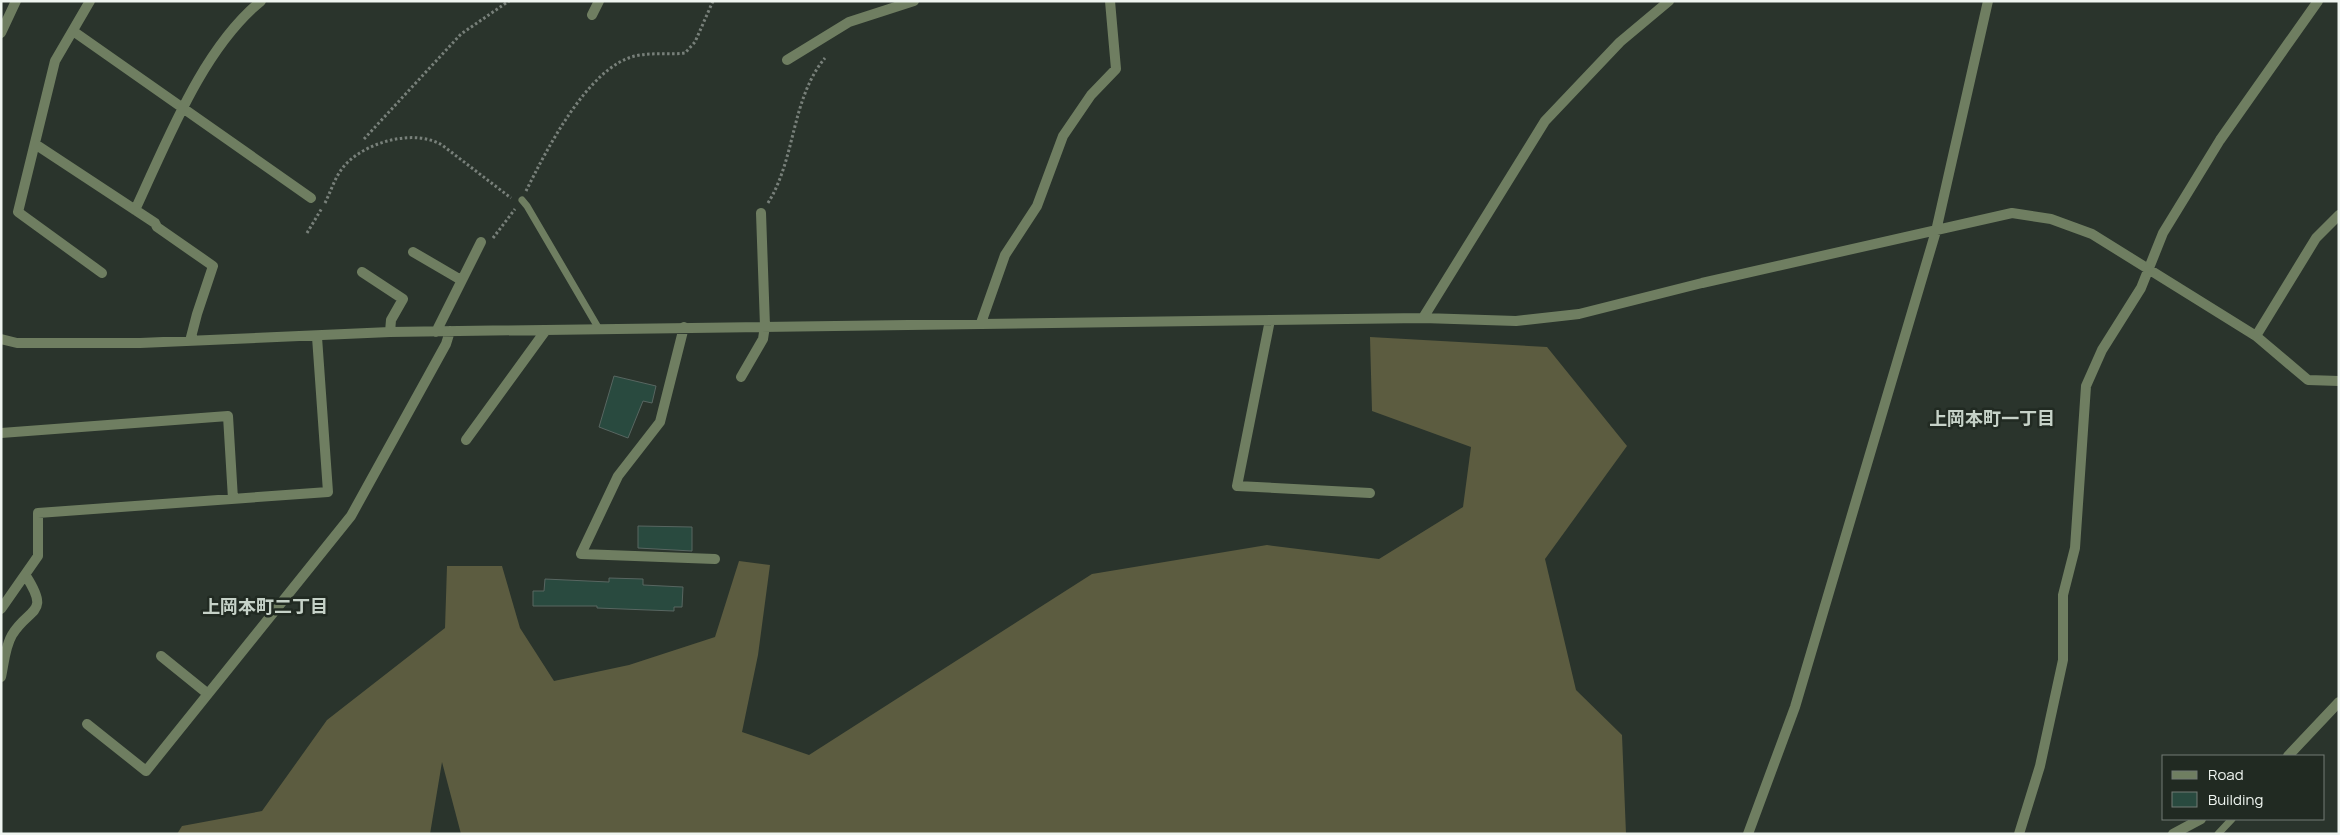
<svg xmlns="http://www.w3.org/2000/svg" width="2340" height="835" font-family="Manrope,'Noto Sans JP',sans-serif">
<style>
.forest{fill:#5c5c40}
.building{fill:#294a3f;stroke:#586661}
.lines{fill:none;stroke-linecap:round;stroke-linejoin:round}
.path{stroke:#78807a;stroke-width:3;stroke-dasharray:2.5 2.5;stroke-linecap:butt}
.service{stroke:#6f7e61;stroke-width:7}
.minor{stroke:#6f7e61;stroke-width:10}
.tertiary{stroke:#6f7e61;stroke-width:10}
.labels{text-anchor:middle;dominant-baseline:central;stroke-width:5;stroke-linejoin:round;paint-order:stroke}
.neighbourhood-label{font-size:18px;font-weight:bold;fill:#c6d2c8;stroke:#212a22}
</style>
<rect width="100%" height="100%" fill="#2a342c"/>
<!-- forest -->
<path class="forest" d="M1370 337 1547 347 1627 446 1545 559 1576 690 1622 735 1626 834H461L442 762 430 834H177L182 826 262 811 327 720 445 628 447 566H502L520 628 554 681 629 665 715 637 739 561 770 565 758 655 742 732 809 755 1092 574 1267 545 1379 559 1463 507 1471 447 1372 411Z"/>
<!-- building -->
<path class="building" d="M614 376 656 386 652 403 643 401 628 438 599 427Z
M638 526 692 527V551L638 548Z
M609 578 643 579V585L683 587 682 607H674V611L597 608V606H533V591H544L545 579 609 582Z"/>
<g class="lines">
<!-- path -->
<path class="path" d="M364 139 461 34 509 1
M526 191C546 151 588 67 635 56 652 52 669 55 685 53L695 42 713 1
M325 203C332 189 336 173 348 162 370 141 415 129 442 145L511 198
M768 203C796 158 791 99 825 58
M307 233 322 208
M493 238 515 209"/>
<!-- service -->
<path class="service" d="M522 200 527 206 599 329
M2218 834 2232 819"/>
<!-- minor -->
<path class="minor" d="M90 1 55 61 18 212 102 273
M592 15 599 1
M73 31 311 198
M1 33 16 1
M787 60 849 22 914 1
M35 144 155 223 157 227 213 266 197 314 190 341
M135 210C167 142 202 49 261 1
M413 252 461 280
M362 272 403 299 391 320 390 332
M1423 318 1545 121 1620 42 1669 1
M1270 320 1237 486 1370 493
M981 323 1005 255 1037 206 1063 136 1091 95 1116 69 1110 1
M684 327 660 422 618 476 581 554 715 559
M436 332 481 242
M2256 336 2316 238 2339 215
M1 339 17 343H140L390 332 1423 318 1516 321 1579 314 1702 283 2012 213 2051 219 2092 234 2256 336 2308 380 2339 381
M741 377 763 339 765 326 761 213
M1 433 228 416 233 499
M466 440 546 330
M1 609 38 556V513L328 492 317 337
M161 656 208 694
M1 677C4 663 5 647 12 635 29 607 51 615 26 576
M87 724 146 771 351 516 446 344 450 331
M1748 834 1795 707 1936 231 1988 1
M2019 834 2040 766 2063 660V595L2075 548 2086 386 2102 350 2141 288 2163 233 2220 140 2318 1"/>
<!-- tertiary -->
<path class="tertiary" d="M2288 756 2339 702
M2173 834 2201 819"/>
</g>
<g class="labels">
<!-- neighbourhood labels -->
<g class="neighbourhood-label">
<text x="1992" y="418">上岡本町一丁目</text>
<text x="265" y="606">上岡本町二丁目</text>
</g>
</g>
<!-- border -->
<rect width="2340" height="835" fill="none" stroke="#eff5f0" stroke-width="5"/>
<!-- legend -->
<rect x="2162" y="755" width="162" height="65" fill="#212a22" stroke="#737b74"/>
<rect x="2172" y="771" width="25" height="8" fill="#6f7e61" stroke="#737b74"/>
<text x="2208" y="780" font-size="15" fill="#eff5f0">Road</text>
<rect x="2172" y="792" width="25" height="15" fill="#294a3f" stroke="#737b74"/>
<text x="2208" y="805" font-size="15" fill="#eff5f0">Building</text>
</svg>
